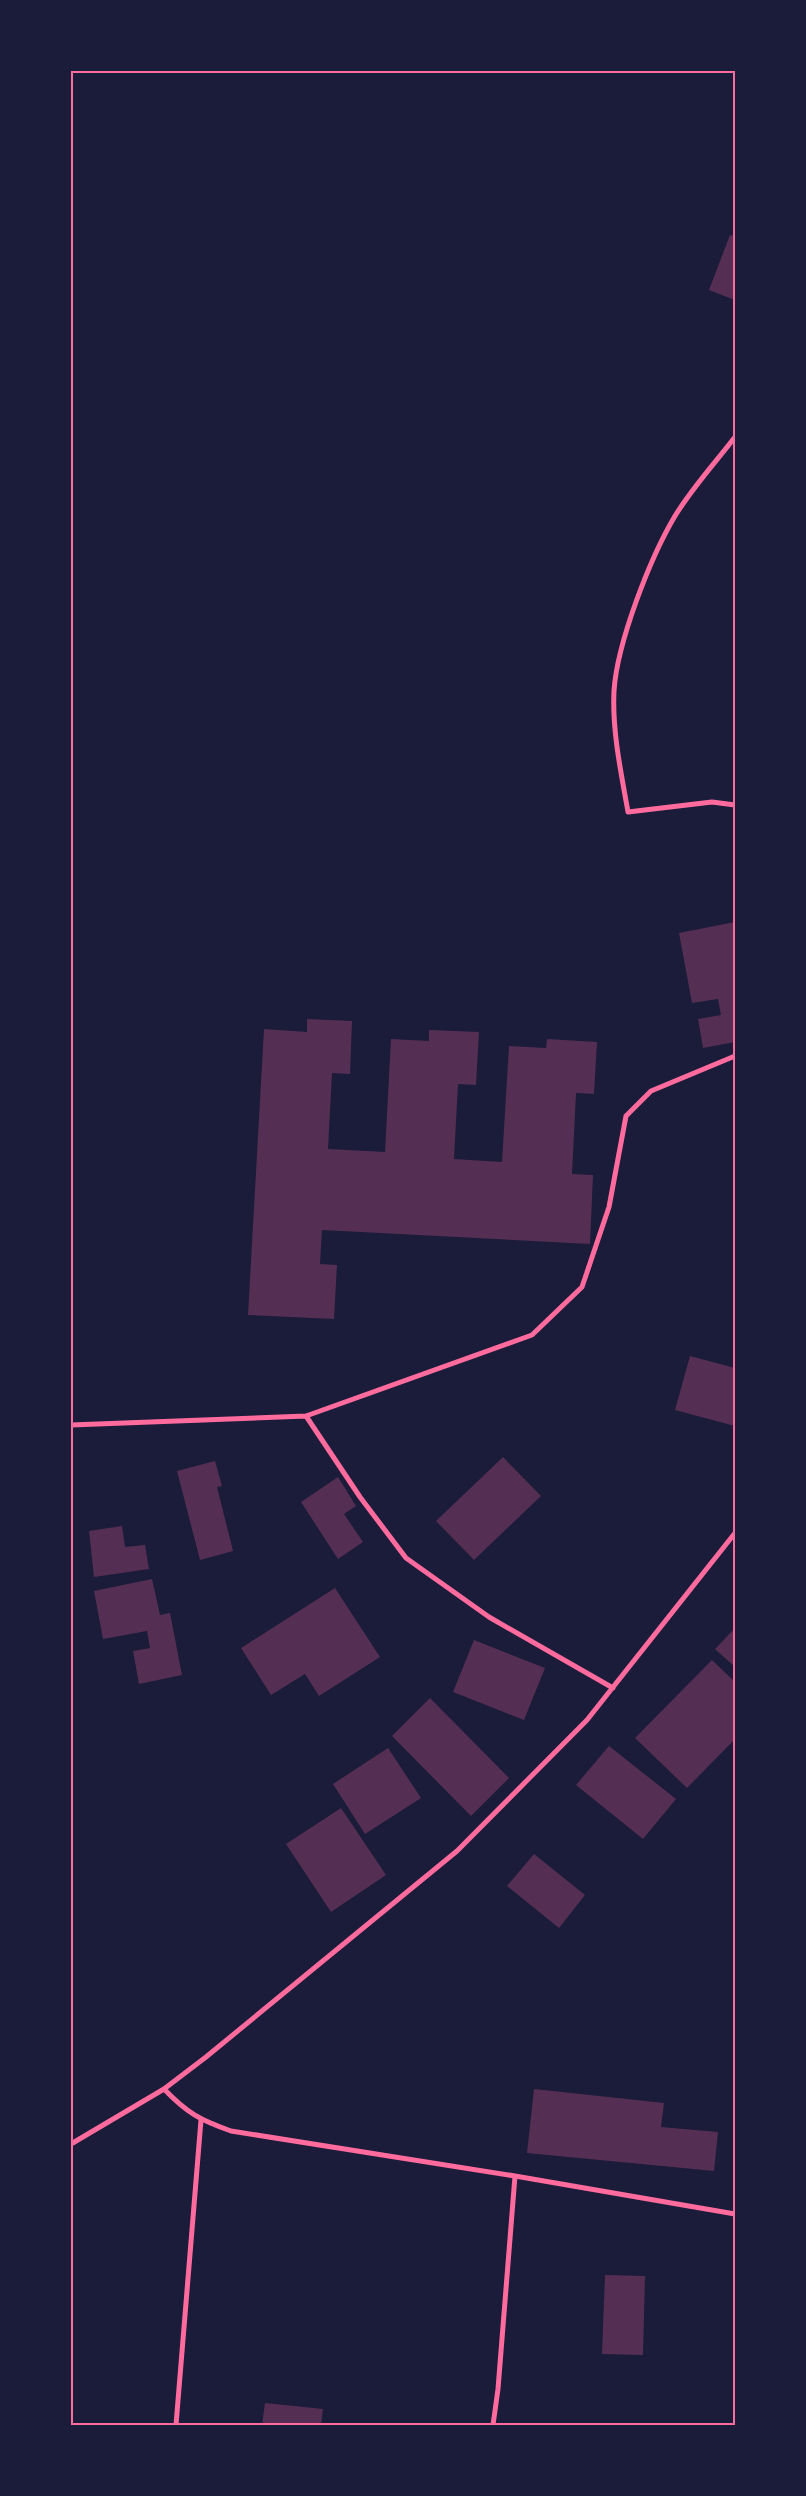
<svg xmlns="http://www.w3.org/2000/svg" width="806" height="2496" font-family="Helvetica,sans-serif">
<style>
.building{fill:#542f53}
.lines{fill:none;stroke-linecap:round;stroke-linejoin:round}
.minor{stroke:#ff6b9d;stroke-width:5}
.neatline{fill:none;stroke:#ff6b9d;stroke-width:2}
</style>
<rect width="100%" height="100%" fill="#1b1b3a"/>
<!-- building -->
<path class="building" d="M730 235 735 236V300L709 290Z
M735 922V1042L703 1048 698 1019 721 1015 718 999 692 1003 679 933Z
M307 1019 352 1021 350 1074 332 1073 328 1149 385 1152 391 1039 429 1041V1030L479 1032 476 1085 458 1084 454 1159 502 1162 509 1046 546 1048 547 1039 597 1042 594 1094 576 1093 572 1174 593 1175 590 1244 322 1230 320 1264 337 1265 334 1319 248 1315 264 1029 307 1032Z
M690 1356 735 1368V1426L675 1410Z
M503 1457 541 1496 474 1560 436 1521Z
M215 1461 222 1486 217 1487 233 1551 200 1560 177 1471Z
M338 1477 356 1506 344 1514 363 1542 338 1559 301 1502Z
M122 1526 125 1547 145 1545 149 1569 94 1577 89 1531Z
M152 1579 160 1615 170 1613 182 1675 139 1684 133 1651 150 1648 147 1631 103 1639 94 1591Z
M335 1588 380 1657 319 1696 305 1674 271 1695 241 1648Z
M735 1628V1667L715 1649Z
M474 1640 545 1668 524 1720 453 1692Z
M712 1660 735 1682V1739L687 1788 635 1738Z
M430 1698 509 1778 471 1816 392 1736Z
M609 1746 676 1799 643 1839 576 1785Z
M388 1748 421 1798 365 1834 333 1784Z
M341 1808 386 1875 331 1912 286 1844Z
M534 1854 585 1895 559 1928 507 1886Z
M534 2089 664 2103 661 2127 718 2132 714 2171 527 2153Z
M605 2275 645 2276 643 2355 602 2354Z
M265 2403 323 2409 321 2425H262Z"/>
<g class="lines">
<!-- minor -->
<path class="minor" d="M735 437C715 463 692 488 675 516 650 558 617 643 614 691 612 731 621 772 628 812L712 802 735 805
M306 1416 360 1497 406 1558 489 1617 613 1688
M71 1425 306 1416 532 1335 582 1287 609 1207 626 1116 651 1091 735 1056
M164 2089C187 2113 200 2120 231 2131L515 2176 735 2214
M71 2144 164 2089 206 2057 457 1851 587 1720 735 1533
M176 2425 201 2120
M493 2425 498 2389 515 2176"/>
</g>
<!-- border -->
<rect width="806" height="2496" fill="none" stroke="#1b1b3a" stroke-width="145"/>
<rect x="72" y="72" width="662" height="2352" class="neatline"/>
</svg>
